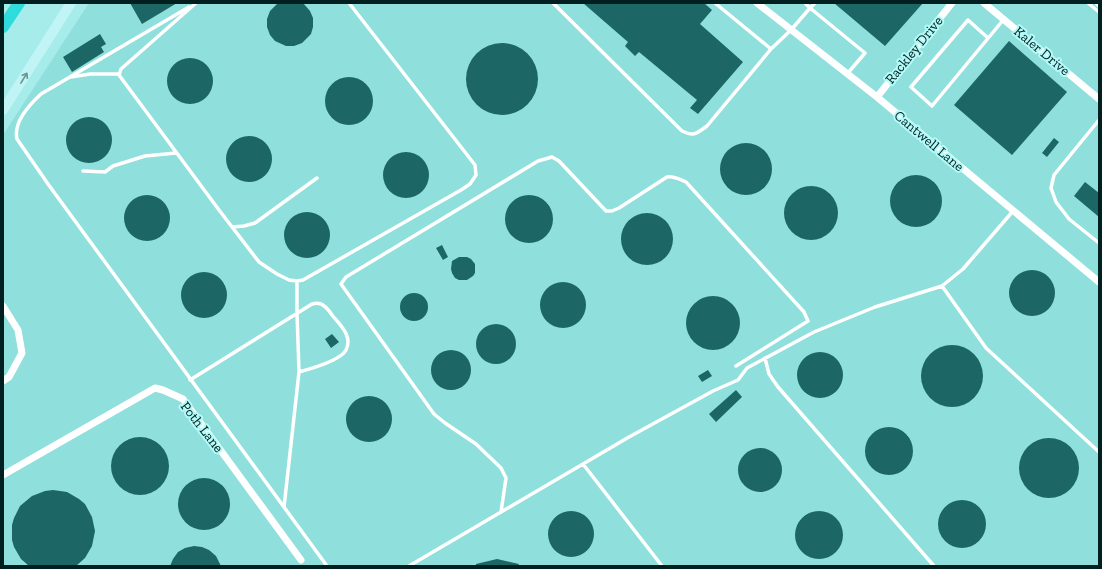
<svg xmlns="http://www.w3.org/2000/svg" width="1102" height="569" font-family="'Zilla Slab',serif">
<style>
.built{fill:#8fdfdd}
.building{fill:#1c6666}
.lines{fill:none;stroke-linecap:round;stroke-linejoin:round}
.service{stroke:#fff;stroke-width:3.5}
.minor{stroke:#fff;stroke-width:7}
.secondary{stroke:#c1f4f4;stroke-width:10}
.motorway{stroke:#30dcdb;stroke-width:12}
.oneway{stroke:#6b9494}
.labels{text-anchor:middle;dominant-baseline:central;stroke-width:4;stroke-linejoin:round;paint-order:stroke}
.street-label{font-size:14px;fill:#021f1f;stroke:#b3faf8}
</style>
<rect width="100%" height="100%" fill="#a6eceb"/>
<!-- built -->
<path class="built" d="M89 3H1099V566H3V135Z"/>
<!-- building -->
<path class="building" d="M130 3H177L142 24Z
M278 3H303L310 11 313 18V27L311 34 302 43 294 46H286L275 41 270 35 267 27V19L270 11Z
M583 3H704L712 10 700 24 743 62 698 114 690 108 697 100 639 52 635 56 625 46 628 42Z
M834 3H923L885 46Z
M100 34 106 44 101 47 104 52 72 72 63 57Z
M1009 41 1067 92 1012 155 954 105Z
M466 79a36 36 0 1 1 72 0a36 36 0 1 1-72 0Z
M167 81a23 23 0 1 1 46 0a23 23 0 1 1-46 0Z
M325 101a24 24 0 1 1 48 0a24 24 0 1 1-48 0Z
M66 140a23 23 0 1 1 46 0a23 23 0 1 1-46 0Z
M226 159a23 23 0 1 1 46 0a23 23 0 1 1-46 0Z
M1054 138 1059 142 1047 157 1042 153Z
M720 169a26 26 0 1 1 52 0a26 26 0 1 1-52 0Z
M383 175a23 23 0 1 1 46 0a23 23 0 1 1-46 0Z
M890 201a26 26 0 1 1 52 0a26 26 0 1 1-52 0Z
M1085 182 1099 193V217L1074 196Z
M784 213a27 27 0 1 1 54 0a27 27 0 1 1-54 0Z
M124 218a23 23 0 1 1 46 0a23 23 0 1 1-46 0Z
M505 219a24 24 0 1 1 48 0a24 24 0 1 1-48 0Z
M284 235a23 23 0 1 1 46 0a23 23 0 1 1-46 0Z
M621 239a26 26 0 1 1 52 0a26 26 0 1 1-52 0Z
M442 245 448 257 443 260 436 248Z
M459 257H467L471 259 475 264V273L473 276 467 280H459L455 278 452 273 451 269 452 261Z
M1009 293a23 23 0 1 1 46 0a23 23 0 1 1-46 0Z
M181 295a23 23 0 1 1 46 0a23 23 0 1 1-46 0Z
M540 305a23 23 0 1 1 46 0a23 23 0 1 1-46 0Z
M400 307a14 14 0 1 1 28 0a14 14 0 1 1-28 0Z
M686 323a27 27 0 1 1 54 0a27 27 0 1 1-54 0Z
M476 344a20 20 0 1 1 40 0a20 20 0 1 1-40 0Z
M332 334 339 342 331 348 325 339Z
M921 376a31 31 0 1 1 62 0a31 31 0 1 1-62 0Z
M431 370a20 20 0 1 1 40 0a20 20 0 1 1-40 0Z
M797 375a23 23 0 1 1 46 0a23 23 0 1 1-46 0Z
M708 370 712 376 702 382 698 376Z
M736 390 742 397 716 422 709 414Z
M346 419a23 23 0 1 1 46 0a23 23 0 1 1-46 0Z
M865 451a24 24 0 1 1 48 0a24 24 0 1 1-48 0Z
M111 466a29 29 0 1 1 58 0a29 29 0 1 1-58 0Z
M1019 468a30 30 0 1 1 60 0a30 30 0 1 1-60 0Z
M738 470a22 22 0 1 1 44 0a22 22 0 1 1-44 0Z
M178 504a26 26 0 1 1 52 0a26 26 0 1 1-52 0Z
M53 490 67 492 79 499 85 504 92 517 95 531 92 546 85 558 76 566H29L21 559 14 547 12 540V525L14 518 20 506 32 496 45 491Z
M938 524a24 24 0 1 1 48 0a24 24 0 1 1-48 0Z
M548 534a23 23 0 1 1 46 0a23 23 0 1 1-46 0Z
M795 535a24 24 0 1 1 48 0a24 24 0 1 1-48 0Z
M194 546 202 547 209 550 216 556 221 566H170L173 559 178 552 185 548Z
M497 559 519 564 518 566H476V564Z"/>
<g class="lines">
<!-- service -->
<path class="service" d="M196 3 121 69 119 75 219 210 259 262 277 274 289 280 297 281 303 280 461 190 470 184 476 175 475 165 349 3
M553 3 682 131C694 137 697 133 707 126L771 49
M715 3 771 49 791 30 810 8 805 3
M815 3 810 8 865 53 847 74
M1088 3 1099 12
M1096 3 1099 6
M189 7 41 94C29 105 13 122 17 139L48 184 327 566
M988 38 968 20 911 87 932 106 1004 19
M71 77 90 74H119
M1099 120 1054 175 1051 188 1056 202 1069 219 1099 243
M83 171 105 172 113 166 145 156 176 153
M232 227 244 226 255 223 317 178
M297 281V313L299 372
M942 286 986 348 1099 452
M765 358 769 374 778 387 934 566
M190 380 312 304C316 303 321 303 324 306 327 308 330 312 332 315 340 325 353 336 346 350 341 360 310 369 299 372L284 507
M583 464 662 566
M501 512 506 478 501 468 476 444 445 423 434 414 341 284 346 277 538 161 552 157 559 161 606 211H612L619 208 667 177C674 176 679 179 686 182L804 312 808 321 736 366
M409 566 629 437 713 391 738 380 747 368 814 332 875 307 942 286 963 269 1013 211"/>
<!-- minor -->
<path class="minor" d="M757 3 877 97 1099 282
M984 3 1099 99
M877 97 952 3
M3 306 18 330 22 353 9 377 3 381
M3 475 155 388 163 390 183 399 301 560"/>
<!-- secondary -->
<path class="secondary" d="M3 110 71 3"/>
<!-- motorway -->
<path class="motorway" d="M3 27 19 3"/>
</g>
<!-- one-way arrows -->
<defs><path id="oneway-shaft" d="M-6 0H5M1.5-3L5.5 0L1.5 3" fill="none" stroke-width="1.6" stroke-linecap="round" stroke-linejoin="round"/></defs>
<use class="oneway" href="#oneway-shaft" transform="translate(24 78) rotate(-58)"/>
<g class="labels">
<!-- street labels -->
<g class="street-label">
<text transform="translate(914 50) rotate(-51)">Rackley Drive</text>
<text transform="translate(1042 51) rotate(40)">Kaler Drive</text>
<text transform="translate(929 141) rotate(40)">Cantwell Lane</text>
<text transform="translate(202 427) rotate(52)">Poth Lane</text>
</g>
</g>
<!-- border -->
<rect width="1102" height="569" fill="none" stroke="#021f1f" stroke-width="8"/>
</svg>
